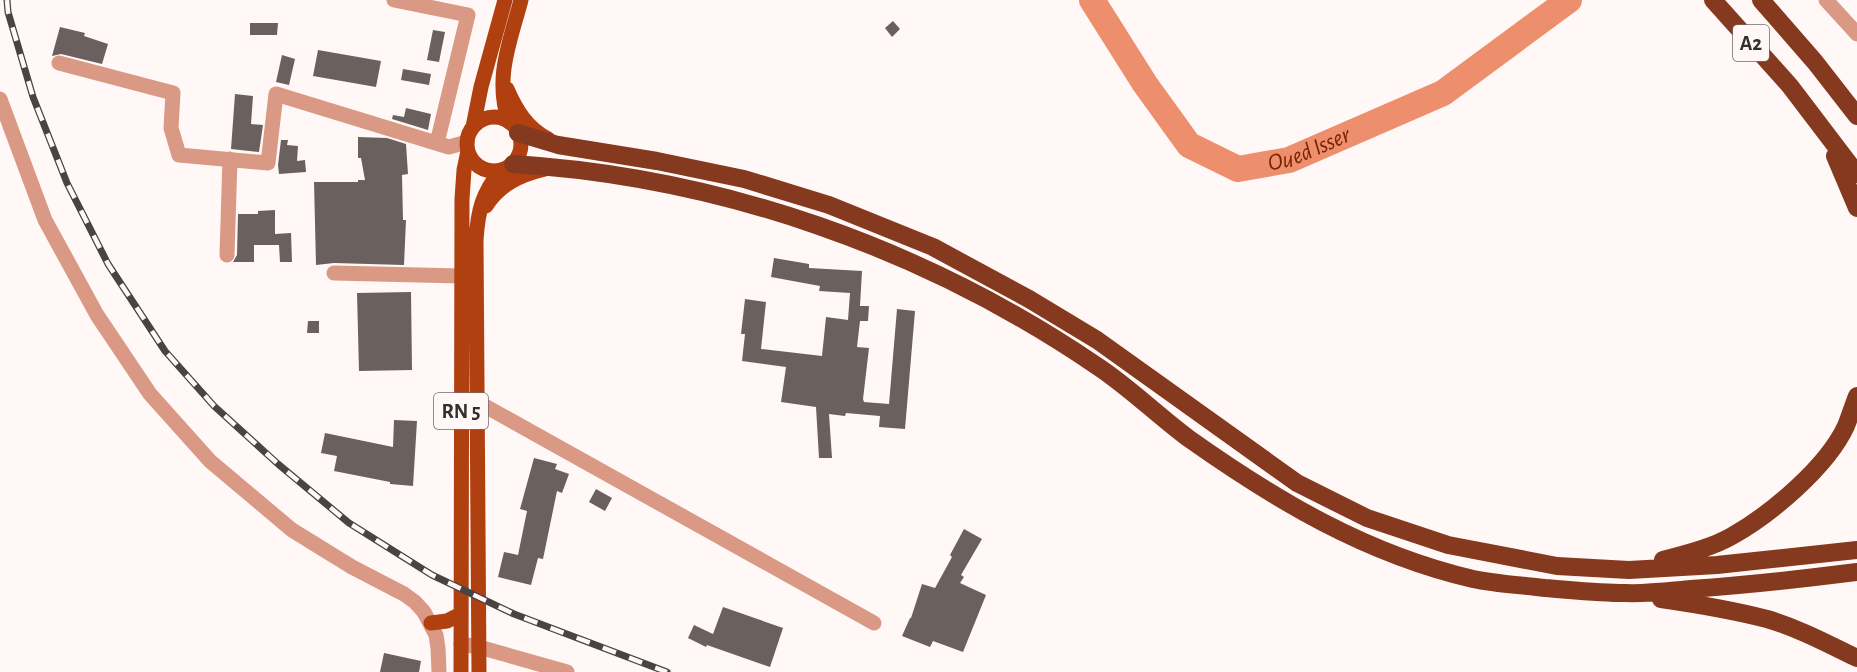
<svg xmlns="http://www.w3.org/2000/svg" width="1857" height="672" font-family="'Alegreya Sans',sans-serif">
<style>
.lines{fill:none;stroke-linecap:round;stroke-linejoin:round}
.river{stroke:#ed8e6d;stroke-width:26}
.building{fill:#6a615e}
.minor{stroke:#d99984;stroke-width:15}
.major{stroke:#b14011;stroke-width:15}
.highway{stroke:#85391f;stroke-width:18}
.rail-casing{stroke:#484443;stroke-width:7}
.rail{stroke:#fff8f6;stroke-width:4.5;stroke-dasharray:14;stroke-linecap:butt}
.labels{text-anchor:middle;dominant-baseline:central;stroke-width:6;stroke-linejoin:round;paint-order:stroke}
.shield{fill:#fff8f6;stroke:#706b6a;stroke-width:1.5}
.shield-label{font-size:21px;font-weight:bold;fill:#332f2e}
.water-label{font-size:24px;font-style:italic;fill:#782400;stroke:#fff8f6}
</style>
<rect width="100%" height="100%" fill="#fff8f6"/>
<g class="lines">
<!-- river -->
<path class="river" id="s1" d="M1092 0 1145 84 1189 145 1238 169 1289 160 1443 93 1569 0"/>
</g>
<!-- building -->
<path class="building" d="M893 21 900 29 892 37 885 28Z
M250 23H278L277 35H250Z
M60 27 85 33 84 36 108 44 102 64 61 54 52 56Z
M433 30 445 32 439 62 427 60Z
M318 50 381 61 376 87 313 76Z
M282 55 295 59 289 85 276 82Z
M403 69 431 74 429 85 401 80Z
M235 94 253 96 251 124 263 125 259 152 231 149Z
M406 108 431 114 428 130 392 119 393 115 404 117Z
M358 137 387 138 406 144 408 174 402 175 403 220H406L404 265 334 263 316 265 314 182H358V180H365L361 158H358Z
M281 140H288L287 145 298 146 297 161 305 160 306 172 279 174 278 165Z
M275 210V234L291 233 292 262H280L279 245H254V262H233L237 255 238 214H258V211Z
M774 258 809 264V268L862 271 860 306H869L868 321H860L857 347 869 348 863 399 864 402 889 404 897 309 915 311 905 429 879 427 880 416 846 413 845 416 829 414 832 458H819L816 407 781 402 786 367 742 361 745 334H741L745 299 766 302 761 349 822 356 826 317 848 320 850 293 819 291 820 286 771 277Z
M411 292 412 370 359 371 357 293Z
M308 321H319V333H307Z
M394 420 417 421 413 486 390 484V482L334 471 337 456 321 453 325 433 393 447Z
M534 458 557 464 555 469 569 474 562 493 557 491 543 559 538 558 531 585 498 577 504 552 518 555 527 511 520 509Z
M596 489 612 498 605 511 589 502Z
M964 529 982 539 961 575 964 577 960 583 986 595 963 652 933 641 930 647 902 636 910 618H911L922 584 935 588 952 557 950 555Z
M723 607 783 628 770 667 707 645 706 647 688 638 694 625 713 634Z
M384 653 421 661 419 672H380Z"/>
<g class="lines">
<!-- minor -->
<path class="minor" d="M394 0 468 15 437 143
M1826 0 1857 34
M59 63 173 93 171 128 179 155 268 163 276 94 449 147 467 142
M0 99 45 220 97 315 150 394 210 461 292 530 352 567 404 594 415 602 424 612 436 635 438 648 439 672
M227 255 230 159
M334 273 461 276
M476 401 874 623
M461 644 479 647 567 672"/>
<!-- major -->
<path class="major" d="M507 89C516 110 527 128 548 139
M467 144a27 27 0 1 1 54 0a27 27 0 1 1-54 0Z
M509 122C494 78 510 42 521 0
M473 127 481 87 505 0
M486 206C500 184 520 175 545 169
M431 623 447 621 461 614
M461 672 462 199 464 170 468 151
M479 672 476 240C478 210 482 194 501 170"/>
<!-- highway -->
<path class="highway" d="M1713 0 1790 86 1857 174
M1761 0 1815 62 1857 116
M518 133 558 145 657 161 744 179 829 205 933 247 1029 299 1097 340 1297 483 1367 518 1448 545 1557 566 1629 570 1717 565 1857 550
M1835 156 1857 208
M513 164C721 177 924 248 1097 366 1129 387 1157 415 1188 438 1277 501 1366 554 1473 579 1496 584 1522 585 1545 588 1572 590 1598 593 1625 593 1647 594 1669 591 1691 589 1746 585 1802 579 1857 572
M1663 560C1685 554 1711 548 1732 536 1771 514 1827 467 1846 426 1850 416 1853 406 1857 396
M1661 599C1696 604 1732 610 1767 619 1798 628 1828 644 1857 658"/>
<!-- rail casing -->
<g class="rail-casing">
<path id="rail" d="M7 0 8 12 33 97 67 183 108 264 165 351 214 406 278 464 349 523 432 575 514 614 667 672"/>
</g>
<!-- rail -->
<use href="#rail" class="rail"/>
</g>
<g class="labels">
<!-- shield labels -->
<g class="shield">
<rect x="1733" y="25" width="36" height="36" rx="4.5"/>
<rect x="434" y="393" width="54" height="36" rx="4.5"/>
</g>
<g class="shield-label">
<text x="1751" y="43">A2</text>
<text x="461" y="411">RN 5</text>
</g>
<!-- water labels -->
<g class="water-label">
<text stroke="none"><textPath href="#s1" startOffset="303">Oued Isser</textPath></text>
</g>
</g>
</svg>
